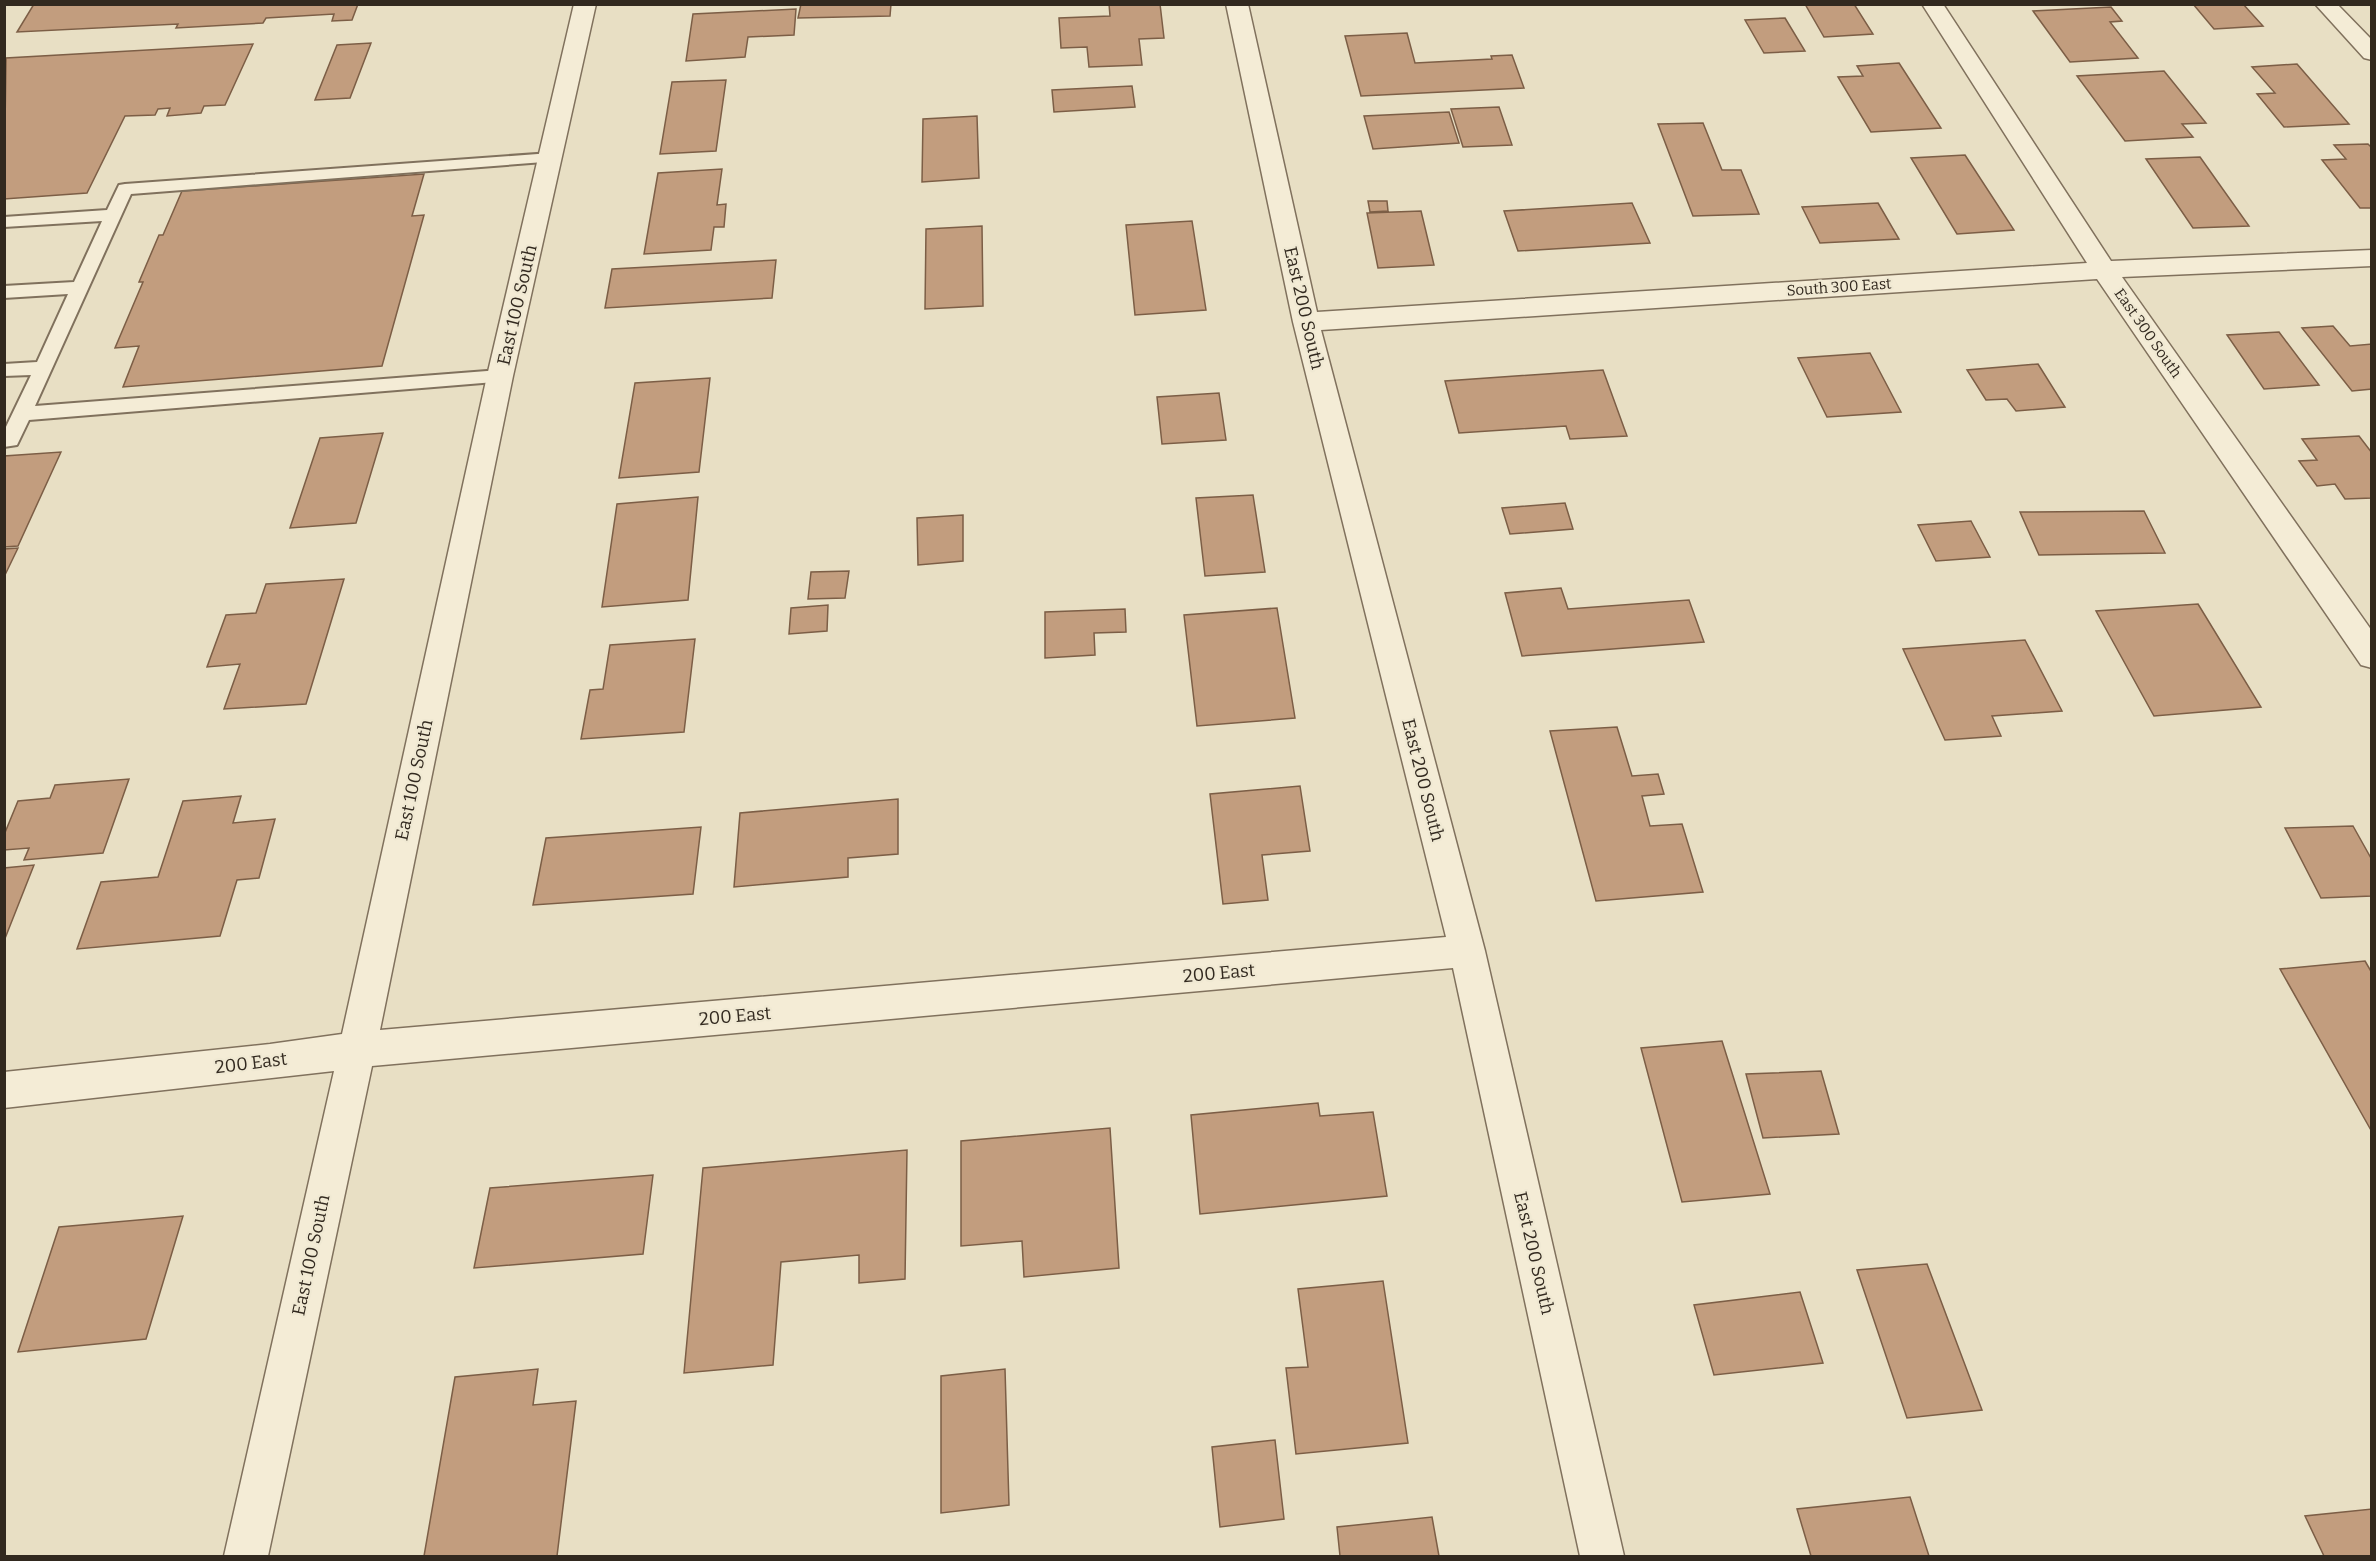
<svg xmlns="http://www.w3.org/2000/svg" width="2376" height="1561" font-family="Bitter,serif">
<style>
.building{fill:#c29d7e;stroke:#7c5e46;stroke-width:1.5}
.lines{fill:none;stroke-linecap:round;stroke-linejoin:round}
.lane-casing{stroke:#80715d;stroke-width:4}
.street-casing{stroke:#80715d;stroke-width:3}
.lane{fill:#f4ecd6;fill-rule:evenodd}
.street{fill:#f4ecd6;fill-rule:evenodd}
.labels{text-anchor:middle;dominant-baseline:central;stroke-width:4.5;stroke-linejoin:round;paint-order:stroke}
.far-street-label{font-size:15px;fill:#32291f;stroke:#f0e9d3}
.street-label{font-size:18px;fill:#32291f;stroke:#f0e9d3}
</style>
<rect width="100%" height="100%" fill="#e8dfc4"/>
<!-- building -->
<path class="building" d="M34 4H358L352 20 332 21 334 14 266 18 263 23 176 28 178 24 17 32Z
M801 4H891L890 16 798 18Z
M1109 4H1160L1164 38 1139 39 1142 65 1089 67 1087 47 1061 48 1059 18 1110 16Z
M1805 4H1854L1873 34 1824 37Z
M2193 4H2243L2263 26 2214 29Z
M2111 7 2122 21 2110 22 2138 58 2070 62 2033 11Z
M796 9 794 35 748 37 745 57 686 61 693 14Z
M1785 18 1805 51 1764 53 1745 20Z
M1407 33 1415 63 1492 59 1491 56 1512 55 1524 88 1361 96 1345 36Z
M371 43 350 98 315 100 337 45Z
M253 44 225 105 204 106 201 113 167 116 170 108 158 109 155 115 125 116 87 193 4 199 6 58Z
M1899 63 1941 128 1871 132 1838 77 1863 76 1857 66Z
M2297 64 2349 124 2284 127 2257 94 2275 93 2252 67Z
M2164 71 2206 123 2182 124 2193 137 2125 141 2077 76Z
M726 80 716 151 660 154 672 82Z
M1132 86 1135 107 1054 112 1052 90Z
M1499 107 1512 145 1463 147 1451 109Z
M1449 112 1459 143 1373 149 1364 116Z
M977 116 979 178 922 182 923 119Z
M1703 123 1722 170H1741L1759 214 1693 216 1658 124Z
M2368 144 2372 148V208H2360L2322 160 2346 159 2334 145Z
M1965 155 2014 230 1957 234 1911 158Z
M2200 157 2249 226 2193 228 2146 159Z
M722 169 717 205 726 204 724 227H714L711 250 644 254 658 173Z
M424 174 412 216 424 215 382 366 123 387 139 346 115 348 143 282H139L159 235H163L182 191Z
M1368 201H1387L1388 211 1370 212Z
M1632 203 1650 243 1518 251 1504 211Z
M1878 203 1899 239 1820 243 1802 207Z
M1421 211 1434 265 1378 268 1367 213Z
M1192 221 1206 310 1135 315 1126 225Z
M982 226 983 306 925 309 926 229Z
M776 260 772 298 605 308 612 269Z
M2333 326 2350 346 2372 344V389L2352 391 2302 328Z
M2279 332 2319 385 2264 389 2227 335Z
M1870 353 1901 412 1827 417 1798 358Z
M2038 364 2065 407 2016 411 2007 399 1986 400 1967 370Z
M1603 370 1627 436 1570 439 1566 426 1459 433 1445 381Z
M710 378 699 472 619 478 635 383Z
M1219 393 1226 440 1162 444 1157 397Z
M383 433 356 523 290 528 320 438Z
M2359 436 2372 453V498L2345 499 2335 484 2317 486 2299 461 2317 460 2302 439Z
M61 452 18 546 4 547V456Z
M1253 495 1265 572 1205 576 1196 498Z
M698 497 688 600 602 607 617 504Z
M1565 503 1573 529 1510 534 1502 508Z
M2144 511 2165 553 2039 555 2020 512Z
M963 515V561L918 565 917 518Z
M1971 521 1990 557 1936 561 1918 525Z
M18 548 4 577V549Z
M849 571 845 598 808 599 811 572Z
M344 579 306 704 224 709 240 664 207 667 226 615 256 613 266 584Z
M1561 588 1568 609 1689 600 1704 642 1522 656 1505 593Z
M2198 604 2261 707 2154 716 2096 611Z
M828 605 827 631 789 634 791 608Z
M1277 608 1295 718 1197 726 1184 615Z
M1125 609 1126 632 1094 633 1095 655 1045 658V612Z
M695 639 684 732 581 739 590 690 603 689 610 645Z
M2025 640 2062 711 1992 716 2001 736 1945 740 1903 649Z
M1617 727 1632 776 1658 774 1664 794 1642 796 1650 826 1682 824 1703 892 1596 901 1550 731Z
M129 779 103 853 24 860 29 848 4 850V835L18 801 50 798 55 785Z
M1300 786 1310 851 1262 855 1268 900 1223 904 1210 794Z
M241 796 233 823 275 819 259 878 237 880 220 936 77 949 101 882 158 877 183 801Z
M898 799V854L848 858V877L734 887 740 813Z
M2353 826 2372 860V896L2321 898 2285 828Z
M701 827 693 894 533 905 546 838Z
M34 865 4 941V868Z
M2365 961 2372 973V1132L2280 969Z
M1722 1041 1770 1194 1682 1202 1641 1048Z
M1821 1071 1839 1134 1763 1138 1746 1074Z
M1318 1103 1320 1116 1373 1112 1387 1196 1200 1214 1191 1115Z
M1110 1128 1119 1268 1024 1277 1022 1241 961 1246V1141Z
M907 1150 905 1279 859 1283V1255L781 1262 773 1365 684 1373 703 1168Z
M653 1175 643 1254 474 1268 490 1188Z
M183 1216 146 1339 18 1352 59 1227Z
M1927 1264 1982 1410 1907 1418 1857 1270Z
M1383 1281 1408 1443 1296 1454 1286 1368 1308 1367 1298 1289Z
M1800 1292 1823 1363 1714 1375 1694 1305Z
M538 1369 533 1405 576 1401 557 1556H424L455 1377Z
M1005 1369 1009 1505 941 1513V1376Z
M1275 1440 1284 1519 1220 1527 1212 1447Z
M1910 1497 1929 1556H1811L1797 1509Z
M2372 1509V1556H2324L2305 1516Z
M1432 1517 1439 1556H1340L1337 1527Z"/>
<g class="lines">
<!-- lane casing -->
<g class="lane-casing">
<path id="lane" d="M551 153 559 158 557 161 131 194 35 406 500 370 507 371 509 376 507 381 29 420 17 445 4 447V431L31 375 4 376V364L37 362 68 294 4 298V286L74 282 102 221 4 227V217L107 210 119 185 125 184Z"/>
</g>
<!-- street casing -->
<g class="street-casing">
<path id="street" d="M574 4H596L513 376 380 1030 1446 937 1293 322 1226 4H1248L1317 312 2087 263 1922 4H1943L2111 261 2372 250V266L2122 277 2372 631V668L2361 665 2097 279 1321 330 1485 951 1624 1556H1580L1453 968 372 1066 268 1556H224L334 1071 4 1108V1072L270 1044 342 1034 487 376Z
M2315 4H2337L2372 40V60L2364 58Z"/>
</g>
<!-- lane -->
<use href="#lane" class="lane"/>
<!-- street -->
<use href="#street" class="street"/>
</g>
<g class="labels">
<!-- far-street labels -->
<g class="far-street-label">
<text transform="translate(1839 287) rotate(-4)">South 300 East</text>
<text transform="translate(2148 333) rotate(55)">East 300 South</text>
</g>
<!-- street labels -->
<g class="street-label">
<text transform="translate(517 305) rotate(-77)">East 100 South</text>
<text transform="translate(1304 308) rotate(77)">East 200 South</text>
<text transform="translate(414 780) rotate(-78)">East 100 South</text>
<text transform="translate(1423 780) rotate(76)">East 200 South</text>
<text transform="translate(1219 973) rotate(-5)">200 East</text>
<text transform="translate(735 1016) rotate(-5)">200 East</text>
<text transform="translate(251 1063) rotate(-7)">200 East</text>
<text transform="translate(1534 1253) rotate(77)">East 200 South</text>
<text transform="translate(311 1255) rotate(-78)">East 100 South</text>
</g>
</g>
<!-- border -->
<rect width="2376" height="1561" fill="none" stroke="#32291f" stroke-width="12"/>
</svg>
